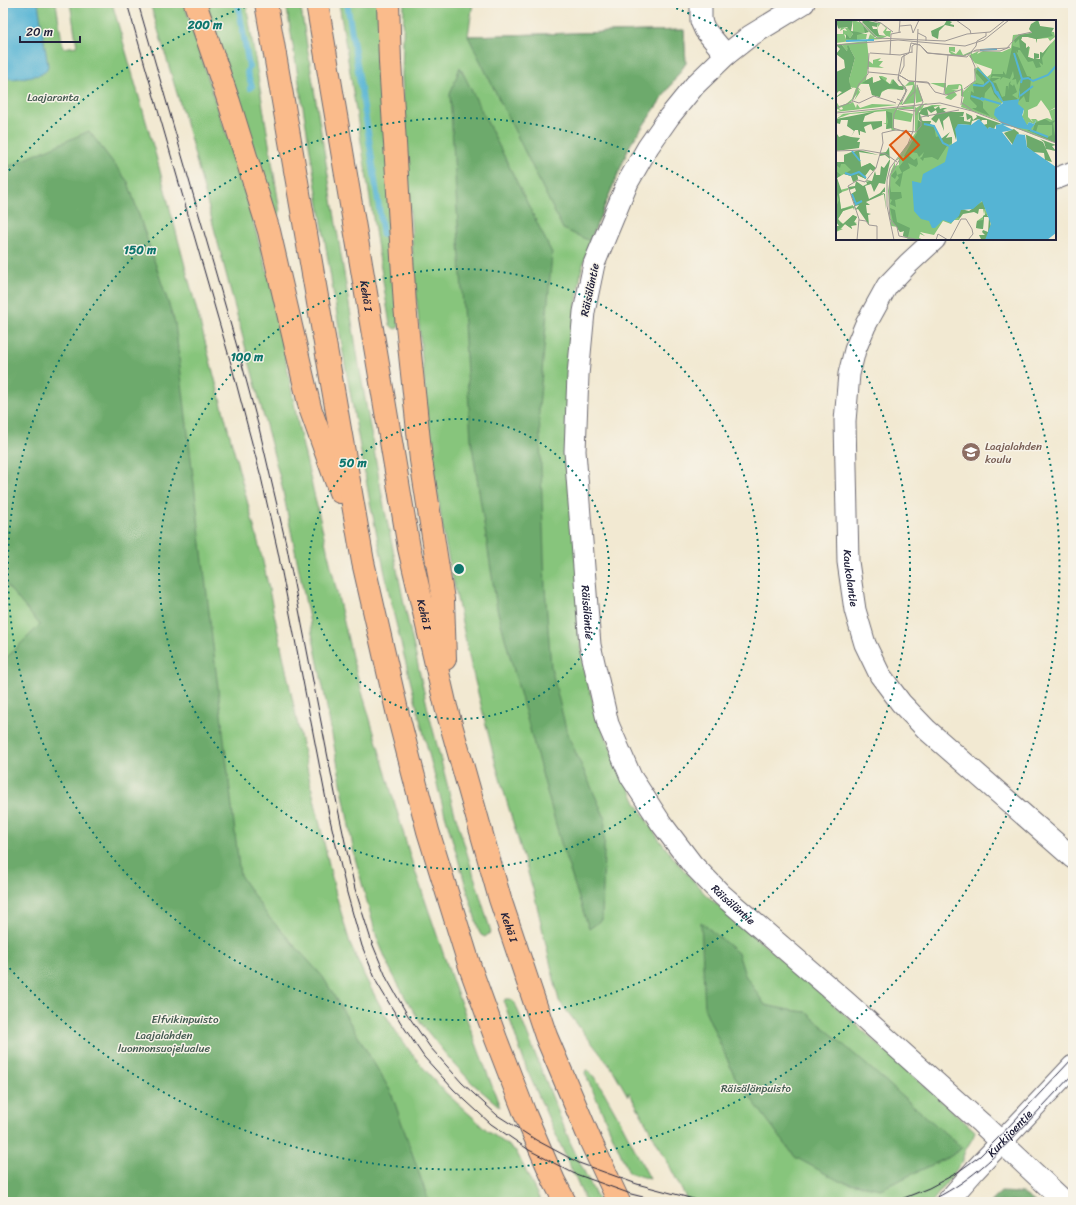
<svg xmlns="http://www.w3.org/2000/svg" width="1076" height="1205" font-family="Sriracha,sans-serif">
<style>
.green{fill:#87c57c;stroke:#54745c}
.forest{fill:#6daa6c;stroke:#486654}
.water{fill:#55b4d4;stroke:#3c6b88}
.lines{fill:none;stroke-linecap:round;stroke-linejoin:round}
.stream{stroke:#55b4d4;stroke-width:6}
.minor-casing{stroke:#6b6870;stroke-width:23}
.highway-casing{stroke:#6b6870;stroke-width:24}
.minor{stroke:#fff;stroke-width:21}
.highway{stroke:#fabb8b;stroke-width:22}
.tram{stroke:#22223b;stroke-width:1}
.ring{fill:none;stroke:#0f766e;stroke-width:2;stroke-dasharray:2 4}
.labels{text-anchor:middle;dominant-baseline:central;stroke-width:3;stroke-linejoin:round;paint-order:stroke}
.park-label{font-size:11px;fill:#455b52;stroke:#f7f3e8}
.street-label{font-size:11px;fill:#22223b;stroke:#f7f3e8}
.education-label{font-size:11px;fill:#785e54;stroke:#f7f3e8;text-anchor:start}
.inset-river{fill:none;stroke:#55b4d4;stroke-width:2}
.inset-road{fill:none;stroke:#9f9996;stroke-width:1}
.view{fill:#de560e;fill-opacity:0.15;stroke:#de560e;stroke-width:2}
.inset-edge{fill:none;stroke:#22223b;stroke-width:2}
.centre{fill:#0f766e;stroke:#f7f3e8;stroke-width:2}
.ring-label{font-size:12px;text-anchor:middle;font-weight:bold;fill:#0f766e;stroke:#f7f3e8;stroke-width:3;stroke-linejoin:round;paint-order:stroke}
</style>
<rect width="100%" height="100%" fill="#f7f3e8"/>
<filter id="ink" filterUnits="userSpaceOnUse"><feTurbulence type="fractalNoise" baseFrequency=".025" numOctaves="2"/><feDisplacementMap in="SourceGraphic" scale="8" xChannelSelector="R" yChannelSelector="G"/><feConvolveMatrix kernelMatrix="1 2 1 2 8 2 1 2 1" color-interpolation-filters="sRGB"/></filter>
<filter id="wash" filterUnits="userSpaceOnUse"><feTurbulence type="fractalNoise" baseFrequency=".012" numOctaves="4" result="noise"/><feDisplacementMap in="SourceGraphic" scale="16" xChannelSelector="R" yChannelSelector="G"/><feGaussianBlur stdDeviation="0.9" result="paint"/><feColorMatrix in="noise" values="0 0 0 0 0 0 0 0 0 0 0 0 0 0 0 0 0 1.4 0 .05"/><feComposite in="paint" operator="in"/></filter>
<g filter="url(#wash)">
<rect width="100%" height="100%" fill="#f2e9d2"/>
<!-- green -->
<path class="green" d="M3 3H56L63 48 77 46 70 3H112L156 156 262 557 309 777 336 895 350 943 365 977 383 1011 402 1041 421 1065 446 1093 488 1131 516 1151 541 1202H3Z
M150 3H184L198 46 217 107 235 158 272 288 299 429 353 661 411 859 454 985 500 1107 472 1083 448 1057 423 1026 406 999 390 969 377 938 355 858 325 697 281 482 190 137Z
M206 3H246L280 211 279 214 277 215 275 213Z
M286 3H300L358 359 383 501 404 603 429 714 453 807 491 932 485 937 481 935 479 931 444 811 419 716 392 607 370 502 345 364Z
M339 3H380L399 327 396 329 393 328 390 325Z
M404 3H473L468 36 684 30 686 63 630 145 590 241 581 272 573 328 580 635 585 673 598 719 636 803 658 838 676 861 705 894 841 1011 975 1131C974 1141 962 1149 963 1161L932 1202H688L667 1161 629 1092 628 1096 613 1070 559 1001 534 893 496 765 471 665 444 537 429 436 413 258 402 78Z
M505 999H511L515 1003 570 1142 599 1202H586L527 1070 504 1002Z
M586 1070H588C597 1079 603 1090 609 1101 624 1126 636 1153 650 1179L629 1173 585 1073Z"/>
<!-- forest -->
<path class="forest" d="M684 30 686 63 630 145 590 241 563 229 468 36Z
M460 67 552 253 539 408 545 587 551 667 567 733 605 818 602 920 589 929 561 843 497 609 471 439 450 94Z
M89 131 128 182 175 323 240 875 267 915 323 977 391 1092 429 1202H3V661L40 625 3 581V169Z
M701 922 738 953 745 975 765 1005 789 1010 806 1012 962 1148 951 1156 881 1189 839 1181 795 1157 735 1077 705 1010Z
M1001 1192 1022 1193 1035 1202H990Z"/>
<!-- water -->
<path class="water" d="M3 3H38L48 66 46 71 40 75 13 79 7 78 3 74Z"/>
<g class="lines">
<!-- stream -->
<path class="stream" d="M238 3 249 67 247 73 252 86 250 88
M347 3 368 132 383 235"/>
</g>
</g>
<g filter="url(#ink)">
<g class="lines">
<!-- minor casing -->
<g class="minor-casing">
<g id="minor">
<path d="M701 3V21L705 30 726 55"/>
<path id="s1" d="M804 3 750 36 726 55 695 85 669 117 648 147 628 182 594 264 584 312 578 375 575 451 590 645 608 724 631 777 661 823 692 864 722 895 845 1001 981 1123 1065 1202"/>
<path d="M1055 179 1073 172"/>
<path id="s2" d="M935 239 908 264 887 286 865 326 855 350 849 374 845 421 848 562 855 610 865 644 880 675 901 703 927 730 1073 858"/>
<path id="s3" d="M947 1202 975 1170 1073 1066"/>
</g>
</g>
<!-- highway casing -->
<g class="highway-casing">
<g id="highway">
<path d="M195 3 229 102 269 231 310 408 340 492"/>
<path d="M266 3 363 562 398 715 428 831 470 967 496 1039 525 1114 554 1181 565 1202"/>
<path id="s4" d="M317 3 409 548 446 707 500 899 546 1036 591 1142 619 1202"/>
<path d="M388 3 390 62 405 306 421 460 443 600 445 659"/>
</g>
</g>
<!-- minor -->
<use href="#minor" class="minor"/>
<!-- highway -->
<use href="#highway" class="highway"/>
<!-- tram -->
<path class="tram" d="M127 3 230 360 261 477 278 552 329 815 347 893 362 946 377 983 401 1023 424 1057 454 1090 491 1124 529 1150 573 1173 631 1194 663 1202
M138 3 240 357 259 428 287 548 339 814 355 889 372 943 387 979 407 1014 430 1047 462 1083 497 1115 536 1140 579 1163 637 1184 705 1202
M894 1202 929 1188 955 1174 980 1156 998 1138 1073 1058
M927 1202C967 1185 998 1154 1027 1123 1042 1107 1058 1090 1073 1074"/>
</g>
</g>
<!-- distance rings -->
<g class="ring">
<circle cx="459" cy="569" r="150"/>
<circle cx="459" cy="569" r="300"/>
<circle cx="459" cy="569" r="451"/>
<path d="M5 175A601 601 0 0 1 253 4M665 4A601 601 0 0 1 833 99M963 242A601 601 0 0 1 5 963"/>
</g>
<!-- icons -->
<defs>
<g id="school-disc" transform="scale(1)"><circle r="9.5" fill="#8d6e63" stroke="#f7f3e8"/><path d="M0-5L7-2L0 1L-7-2ZM-4 1L0 2.5L4 1V4Q0 6-4 4Z" fill="#fff"/></g>
</defs>
<g fill-rule="evenodd">
<use href="#school-disc" x="971" y="452"/>
</g>
<g class="labels">
<!-- park labels -->
<g class="park-label">
<text x="53" y="97">Laajaranta</text>
<text x="185" y="1019">Elfvikinpuisto</text>
<text x="164" y="1035">Laajalahden<tspan x="164" dy="13">luonnonsuojelualue</tspan></text>
<text x="756" y="1088">Räisälänpuisto</text>
</g>
<!-- street labels -->
<g class="street-label">
<text transform="translate(590 290) rotate(-78)">Räisäläntie</text>
<text stroke="none"><textPath href="#s4" startOffset="297">Kehä I</textPath></text>
<text stroke="none"><textPath href="#s2" startOffset="368">Kaukolantie</textPath></text>
<text stroke="none"><textPath href="#s1" startOffset="694">Räisäläntie</textPath></text>
<text stroke="none"><textPath href="#s4" startOffset="621">Kehä I</textPath></text>
<text stroke="none"><textPath href="#s1" startOffset="1030">Räisäläntie</textPath></text>
<text stroke="none"><textPath href="#s4" startOffset="945">Kehä I</textPath></text>
<text stroke="none"><textPath href="#s3" startOffset="93">Kurkijoentie</textPath></text>
</g>
<!-- education labels -->
<g class="education-label">
<text x="985" y="446">Laajalahden<tspan x="985" dy="13">koulu</tspan></text>
</g>
</g>
<!-- overview -->
<g transform="translate(836 20)">
<rect width="220" height="220" fill="#f2e9d2"/>
<path d="M17 0 26 3 41 17 42 2 45 3 42 7V16H50L47 12 50 8 45 4 51 8 50 11H55L54 17 51 16 45 19 32 20 34 14 39 18H43L38 17 35 14 27 4 30 13 17 12ZM202 1 206 11 218 12 219 17 214 21 212 18 201 19 200 23V19L192 17H186L185 20 190 24V28L194 27 192 37 198 39 199 33V39H204V32L207 33 220 18V87L213 91 205 80 201 86 192 90V97L197 102 195 99H200L202 101 211 98 216 100 213 91 220 88V123L167 103 193 109 199 104 200 100 198 104 193 102 190 107 187 98 182 99 187 95 188 90 178 82 168 81 162 87 160 96 167 98V102L125 87 128 77 125 76V66L123 65 122 69H115L123 70 118 71 121 75 115 80 109 78 112 75 109 74V68L94 63H110V68L112 65 124 64 126 65 127 72 132 67 133 72 132 67 140 60 138 49 142 47 133 36 136 33 128 36 116 35 113 34H115L113 32V27H119V32L114 31 120 34 124 29 127 35 136 31V34L143 31 141 34 147 31 166 32 175 28 177 15 196 13 198 2ZM139 43 156 49 155 54 151 57ZM6 7 13 8 17 14 14 18 8 14 10 19H21L18 17 19 14H31L30 19 0 23V14H7V10L11 11 9 8 4 11 5 8 3 9 2 8ZM31 21 33 41 37 44V40L45 38 42 41H47L43 46 48 48 32 47 30 60 37 57V63L45 60 43 56H46L51 58 50 61 54 64 56 59 62 66H67L64 62 70 67V71L69 75V67L67 70 51 69 43 74 44 77 36 75 33 64H25L22 67 25 71 22 69 24 72 18 81 21 82 23 78 21 82 18 81 21 74 13 84 17 82 20 88 21 84 24 88 36 84 63 85 67 79 66 85 76 69 77 65 69 66 73 62H78V66L79 63 80 70 81 64 87 81 80 83 79 72 78 83 0 92 7 89 6 87 3 88 5 90 0 89V81L3 86 10 84 16 79 20 68 14 67 13 60 19 38 14 29 11 31 5 24ZM92 83 88 85 86 89 96 85H106L83 91 82 108 85 106V99L89 103 95 101 94 104 98 106 105 119 116 117V130L118 131V128L120 133 118 123H122L120 133 163 164 160 171 147 180 150 191 154 193 158 205V212L150 219 155 204 153 195H149L148 190 147 209 140 208 141 201 148 196 146 181 142 187 125 190 121 196 124 198 123 200H118L115 204 107 201 98 215 84 212 89 216 84 214 83 218 88 220 72 219 67 216 68 211 64 212 62 209V212V207L55 206 52 171 55 151 59 142V146L63 145V139L60 141 80 112 79 111V86L80 88 85 85H80L86 84 85 87 87 84ZM78 86V89H59L77 94 75 102 58 99V109L61 110 56 111 55 108 50 109V104H47L50 103V91L14 94 0 99 7 94 0 96 6 94ZM15 132H23L25 147 34 143 40 148 37 151 34 149 29 156 30 159 21 155 22 160 18 162 15 156 8 154 1 158 4 170 12 168V170L3 173 5 189 17 185V188L7 191 2 199 7 204 17 195 21 197 18 202 21 203 15 206 16 209 9 204 5 209H7L0 212V206H3L0 199V142H8V135Z" fill="#87c57c" fill-rule="evenodd"/>
<path d="M17 0 15 11 29 13 27 5 33 12 21 15V20L10 19V14L14 18 17 14 11 7 2 8 0 1ZM28 0 42 3 41 7 36 6 37 9H41L43 15 50 16H40L26 2ZM111 0 116 2 114 4 118 5V7L109 5 103 11 102 19 96 16 95 11 108 5ZM202 0 204 6 218 8 215 13 217 16 201 19 200 23V19L192 17H186L185 20 190 24V28L193 26 192 37 198 39V33L203 34V38L199 39H204V32L207 33 216 22 206 38 207 45 203 42 205 47 200 48 197 41 192 42 184 30H182V33L180 31 191 56 195 57 193 82H190L188 76 183 81 184 75 183 68V77L180 81H167L160 71 163 80 158 74 155 66 149 73 148 80 143 79 147 82V88L154 96 139 90 136 88H140L141 86 134 79 135 71 138 73 137 67 140 63 148 65V62L140 53 141 49 154 60 157 49 156 54H167V51L170 55 177 23V26L184 28 183 19 179 23 178 20 184 15 196 13 193 9 195 4ZM177 51 178 57 176 60 180 59 181 65 185 58 182 79 176 75 181 72 178 64 177 66 174 64 175 61 173 63 172 70V66H170L169 76 166 77 160 63 156 62 164 58H155L157 56 165 57 164 60 167 57 174 59ZM5 24 11 31 12 28 11 27 12 25 19 38 13 60 15 68 18 67 1 77 0 74 1 76 6 72 3 71 0 74V52L9 48 8 40 0 34 4 29 0 25ZM43 56 53 64H56L57 59 63 66 68 67 67 70 55 68 46 71 44 77 36 75 33 64 26 63 36 57 37 63 45 60ZM97 86 99 89 103 86 104 89 107 88H111L107 90 110 92H128L127 96H123L128 97V101L134 102 135 98 131 100 130 93 136 96 137 100 141 97 140 95 166 104 160 105 158 109 153 107 152 110 147 105 151 104V100H146L145 102 143 99 136 101 135 105 122 104 120 120 113 96 107 101 108 111 103 98 100 103 95 99 101 93 100 90 95 93 91 89 93 97 84 94 86 101H95L94 104 98 106 100 117 103 116 102 113 105 119 114 112 110 118 116 117V123L111 126 102 140 96 137 88 138 87 141 84 138 86 137 88 132 83 137 81 133 75 132 73 136 78 140 81 138 82 144 80 147 72 143 74 148 67 152 64 167 59 163 63 158 61 155 59 159 55 156 60 150 61 155 66 153 63 147 70 138 68 136 81 113 82 100 88 104 83 100V93L87 88ZM41 91 29 96 27 102 46 101V106L37 110 35 104 32 105 28 107 30 113 24 111V115H23L22 110H19L15 117 24 118 21 122H24L23 128 0 131 1 114 3 117 8 115 15 117 18 111 11 106 12 100H5L4 104 0 103V99ZM50 91 56 93V108L50 109 52 102ZM209 99 214 102 220 100 217 103 220 123 191 110H197L199 103ZM202 105H216V115L212 117 200 112ZM178 109 183 113 177 125 168 113ZM186 113 207 122 210 129 208 122 204 119 220 125 216 126 220 131 210 129 216 142 209 140 208 133 197 132 191 127 190 115ZM53 127 54 141 49 164 43 163 38 172 35 164 29 166 33 179 44 173 49 167V172H47L45 175 47 173 49 174 50 190 48 174 30 182 34 185H30L31 193 35 194 32 195 33 205 22 189 19 190 23 185 19 186 18 190 17 187 7 191 2 199 4 202 7 204 17 195 21 197 18 202 21 205 15 206 16 209 9 204 0 212V206H3L0 202V187L3 180 0 172V151L5 155 1 158 6 172 3 174 5 189 19 186 15 174 20 171 19 168 13 170 12 167 19 166 20 161 27 166 31 164 30 161 33 162 30 160 36 161 39 151 40 155H44L45 146 48 148 54 139 49 135 44 136V133L50 132ZM23 130 43 135 23 132 25 147 34 143 40 148 37 151 34 149 29 156 30 159 21 155 22 159 17 162 15 156 8 154 15 150 9 144H5L4 148 0 145V142H8V135ZM54 166 55 172H65L66 178 59 180 60 187 54 184 56 180 54 179ZM147 181 149 189H143L142 194 138 192 127 194 124 198 120 197 125 189 133 191ZM54 188 59 190 61 202 74 208 72 217 67 216 68 211 64 212 57 202ZM150 194 154 198 155 210 150 219 142 220 145 219 143 215H149L146 212 147 210 152 212 153 197H148L147 209 140 208 141 201 147 200V196Z" fill="#6daa6c" fill-rule="evenodd"/>
<path d="M140 48 143 49 157 63 159 72 162 71 167 81 183 79V68L186 59 183 68 184 75 182 84 188 89 186 96 191 105 193 102 198 104 200 99 199 104 194 110 167 105 177 110 166 112 176 125 181 114 189 115 191 127 220 147V213L211 220H149L155 204 146 181 137 189 125 190 123 196 115 203 107 200 99 208H96L93 201 85 199 78 191 76 161 85 163 87 154 109 142 113 126 121 121 119 109 122 104 135 105 143 99 152 109 153 107 160 109V105L166 104 158 95 159 89 167 83 158 72 156 64Z" fill="#55b4d4"/>
<path class="inset-river" d="M10 21 38 20M144 30 161 29M178 33 186 59M156 63 161 74M185 63 186 59 192 58 197 61 212 55 220 46M137 65 147 66 153 61M135 76 148 80M184 76 197 66M145 78 165 84M88 104 98 106 107 123 113 126M194 110 212 117M16 131 24 141M9 153 15 155 23 152 30 158M16 174 20 184 26 181"/>
<path class="inset-road" d="M22 0 41 18 109 21 131 14 154 12 169 0M34 0 45 3 57 12M120 0 134 10 135 14M64 6 75 5 77 13 83 0M63 13 64 0M82 13 90 17V21M0 25 62 20 129 26 148 20 173 0M140 26 141 21 150 16V12M138 31H164L174 27M34 33 64 35 76 32M76 33V26L79 24 84 25 91 33 131 37 140 26M54 35 55 14 65 12M32 49 33 33M32 52 63 55M64 54 68 46V34M94 65 93 63 91 62 73 61 63 55 73 61 92 63 99 72 110 75 127 69M128 69 139 61V47L134 35M108 74 112 35M61 79 66 81 71 70 62 60 63 55M17 81 23 83 38 76 60 83M126 83 136 90M66 85 78 72M125 85 127 70M0 88 16 82 23 64 32 54V47M62 89 80 91M0 93 104 83 136 91 220 123M80 95 87 82 81 65M59 110 80 112 85 106V97L123 90M0 131 27 130 50 134 61 142M23 200 30 201 33 205 41 206V220M21 220 23 199 12 166 22 160 29 162 40 148 47 123 46 113 59 110M58 220 51 186V160L54 148 72 124 77 111 82 9M84 220 63 216 61 207 54 199 53 186 54 155 76 120 73 113 57 108 58 94 70 71 62 58 66 37 73 33 75 23 84 25 92 33 128 36 140 30 171 28 182 15 196 12M100 220 102 214 112 220M114 220 125 199H130L136 209M132 220 137 214 136 209"/>
<path class="view" d="M70 111 83 125 67 140 54 125Z"/>
<rect width="220" height="220" class="inset-edge"/>
</g>
<circle cx="459" cy="569" r="6" class="centre"/>
<g class="ring-label">
<text x="205" y="29">200 m</text>
<text x="140" y="254">150 m</text>
<text x="247" y="361">100 m</text>
<text x="353" y="467">50 m</text>
</g>
<!-- margin -->
<rect width="1076" height="1205" fill="none" stroke="#f7f3e8" stroke-width="16"/>
<!-- scale -->
<path d="M20 36v6h60v-6" fill="none" stroke="#22223b" stroke-width="2"/>
<text x="26" y="36" font-size="12" fill="#22223b" stroke="#f7f3e8" stroke-width="3" paint-order="stroke">20 m</text>
</svg>
